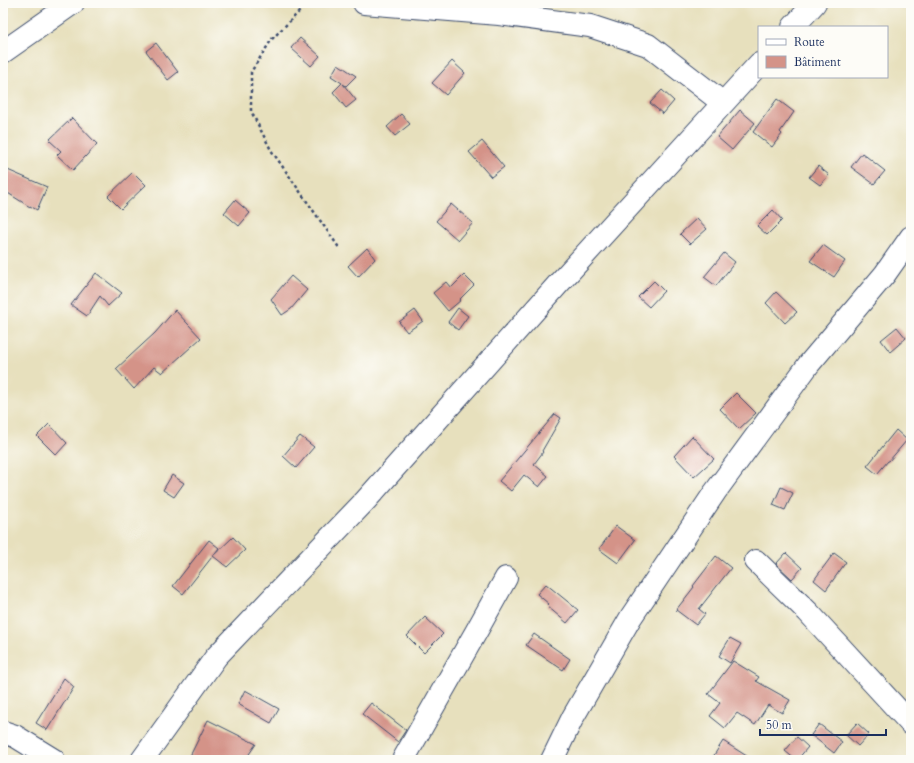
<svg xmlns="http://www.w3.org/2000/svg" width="914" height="763" font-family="Cardo,serif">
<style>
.building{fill:#d49388}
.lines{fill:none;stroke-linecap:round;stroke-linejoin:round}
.minor-casing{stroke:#3a4a6c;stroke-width:24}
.path{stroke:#3a4a6c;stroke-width:2.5;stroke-dasharray:3 3;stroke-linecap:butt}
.minor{stroke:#fff;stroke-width:22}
</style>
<rect width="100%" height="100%" fill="#fdfcf7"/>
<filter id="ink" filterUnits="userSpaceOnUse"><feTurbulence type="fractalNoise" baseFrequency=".025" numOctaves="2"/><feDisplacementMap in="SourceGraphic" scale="8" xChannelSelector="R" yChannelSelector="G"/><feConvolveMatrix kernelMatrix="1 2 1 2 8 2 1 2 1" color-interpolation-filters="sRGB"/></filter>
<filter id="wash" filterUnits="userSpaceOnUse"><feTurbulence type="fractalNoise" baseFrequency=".012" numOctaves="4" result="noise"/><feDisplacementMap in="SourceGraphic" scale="16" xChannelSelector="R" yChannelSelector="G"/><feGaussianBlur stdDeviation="0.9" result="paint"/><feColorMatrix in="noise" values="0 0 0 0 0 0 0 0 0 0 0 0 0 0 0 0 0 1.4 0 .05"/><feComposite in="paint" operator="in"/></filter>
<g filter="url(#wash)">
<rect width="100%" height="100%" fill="#e7e0bd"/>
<g id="blocks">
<!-- building -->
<path class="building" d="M300 38 320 56 311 66 291 48Z
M156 43 178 72 168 80 146 51Z
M452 61 465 73 446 95 432 83Z
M338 64 356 76 346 86 343 84 356 100 346 108 333 92 342 83 331 76Z
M662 90 674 101 663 114 650 103Z
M777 99 794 112 780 132 782 134 772 147 753 132Z
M740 110 755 123 732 150 717 137Z
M401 114 410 124 395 136 387 127Z
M72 118 97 144 73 170 57 155 61 151 49 140Z
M482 141 504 167 491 177 469 152Z
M862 153 885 171 874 184 851 167Z
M818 166 829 175 820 185 809 177Z
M3 168 47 187 37 210 30 206V207L3 190Z
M133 172 146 185 121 209 108 196Z
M235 200 250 213 239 226 224 213Z
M451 204 473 223 458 240 436 221Z
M773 210 782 220 767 235 757 226Z
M697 218 707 229 690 244 680 234Z
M823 245 845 261 834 277 810 261Z
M367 248 375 259 358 277 348 266Z
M724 253 735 262 716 286 704 277Z
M96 273 122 293 108 306 100 296 87 316 71 305Z
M464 275 474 285 460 299 461 300 448 311 433 293 446 282 451 288Z
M291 276 307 290 291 309 282 315 271 299Z
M654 281 664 291 649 307 638 297Z
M776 292 797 312 785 323 766 303Z
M458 308 468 316 458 330 448 322Z
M175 310 201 338 162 373 154 367 134 389 116 369 155 333Z
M415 310 423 321 407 332 399 322Z
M897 327 906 338 890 352 881 340Z
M736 393 756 413 739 429 720 409Z
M555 414 561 418 542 451 543 452 534 464 548 476 539 487 524 475 511 491 499 481Z
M49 424 67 443 56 455 37 436Z
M896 430 907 440 889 461H888L877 474 867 466Z
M300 436 314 447 296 468 283 456Z
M692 436 714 459 694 477 674 456Z
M172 475 184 483 174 497 163 490Z
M781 487 793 493 785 510 773 505Z
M616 526 635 540 618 563 599 549Z
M233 537 245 550 227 567 213 556Z
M209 540 219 548 183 594 173 586Z
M786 553 802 568 792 579 776 564Z
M834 553 846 562 826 590 814 580Z
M716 556 731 568 699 609 705 614 696 625 676 610 694 587 693 586Z
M546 584 578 610 567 623 547 606 549 604 537 594Z
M425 617 443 634 424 653 407 636Z
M534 634 570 659 563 670 526 645Z
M730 638 741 644 730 663 719 656Z
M733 661 759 677 756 681 790 700 782 713 768 705 755 725 737 713 725 728 710 716 720 703 708 694Z
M64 678 74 687 47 730 36 723Z
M245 690 279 709 271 723 238 704Z
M371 703 406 730 398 742 362 714Z
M208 720 256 744 245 760H188Z
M857 723 869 734 858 746 846 735Z
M819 724 842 742 834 753 811 735Z
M797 737 808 747 797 760H796L785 751Z
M723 741 753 760H711Z"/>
</g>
</g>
<g filter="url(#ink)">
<use href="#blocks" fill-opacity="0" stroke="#3a4a6c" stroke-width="1"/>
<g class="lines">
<!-- minor casing -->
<g class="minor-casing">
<path id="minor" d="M364 3 499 14 590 26 648 45 723 103
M793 27 815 3
M3 52 73 3
M756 561 808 612 911 724
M3 732 15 736 54 760
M142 760 216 657 366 500 560 282 759 64
M403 760 476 632 506 578
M552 760 573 717 631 617 715 492 809 364 885 274 911 237"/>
</g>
<!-- path -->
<path class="path" d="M308 3 272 39 251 72V111L271 150 340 249"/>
<!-- minor -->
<use href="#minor" class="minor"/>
</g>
</g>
<!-- margin -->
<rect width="914" height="763" fill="none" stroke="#fdfcf7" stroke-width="16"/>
<!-- legend -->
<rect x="758" y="26" width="130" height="52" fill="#fdfcf7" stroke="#a3aaba"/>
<rect x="766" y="39" width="20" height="6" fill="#ffffff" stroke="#a3aaba"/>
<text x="794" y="46" font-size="12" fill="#1b2f5e">Route</text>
<rect x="766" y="56" width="20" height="12" fill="#d49388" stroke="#a3aaba"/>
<text x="794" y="66" font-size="12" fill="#1b2f5e">Bâtiment</text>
<!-- scale -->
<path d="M760 729v6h126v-6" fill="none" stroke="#1b2f5e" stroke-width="2"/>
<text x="766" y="729" font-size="12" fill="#1b2f5e" stroke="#fdfcf7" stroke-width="3" paint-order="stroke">50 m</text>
</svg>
